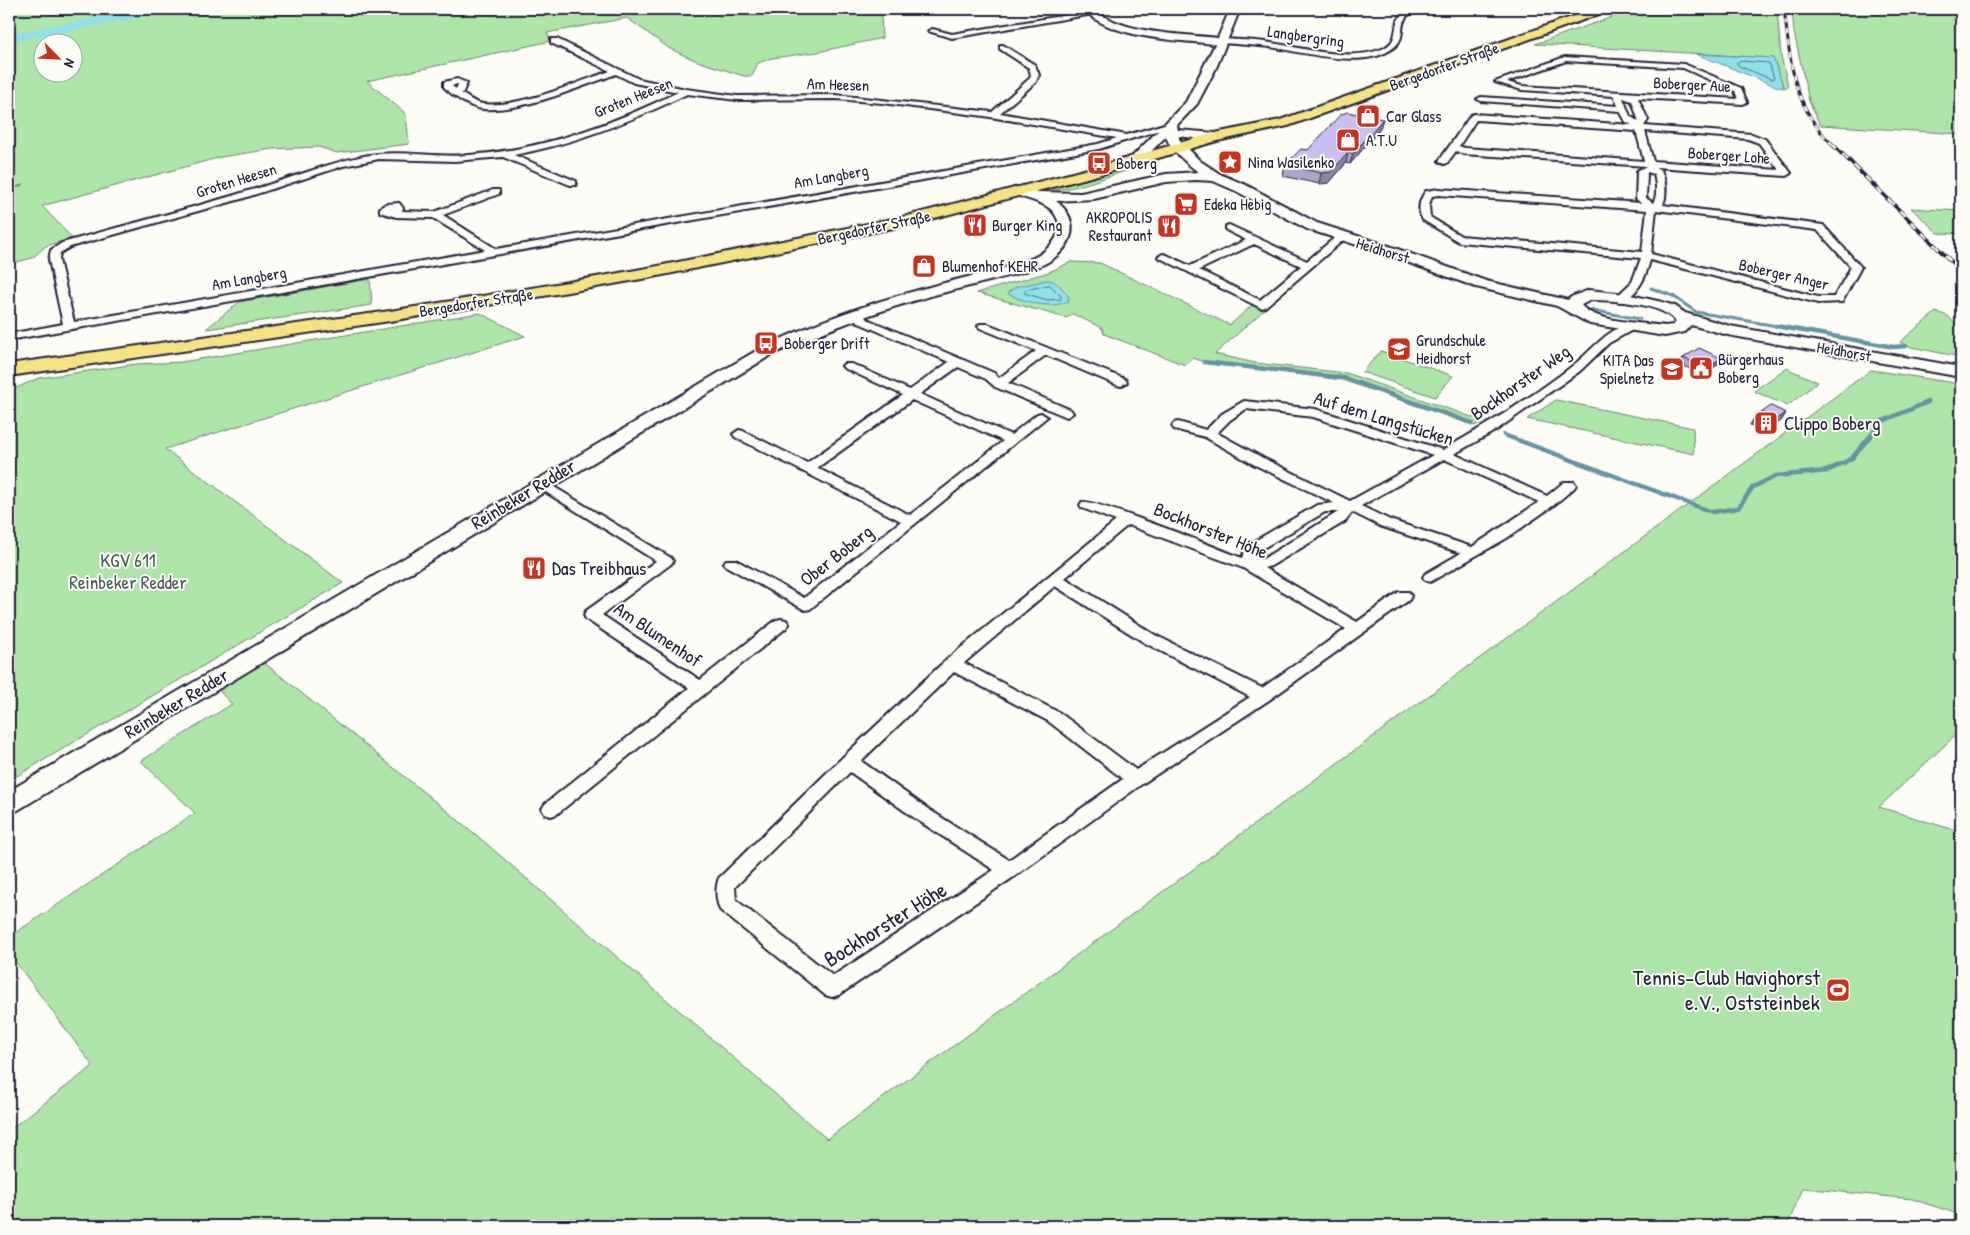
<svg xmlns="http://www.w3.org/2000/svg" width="1970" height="1235" font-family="'Patrick Hand',sans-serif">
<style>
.green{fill:#ade4a8;stroke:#688372;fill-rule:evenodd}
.water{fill:#8fe0ea;stroke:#6394a4}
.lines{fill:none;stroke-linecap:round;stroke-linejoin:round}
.shore{stroke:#4e6e81;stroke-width:1}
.stream-far1{stroke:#6394a4;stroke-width:3}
.stream{stroke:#6394a4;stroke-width:4.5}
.river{fill:#8fe0ea;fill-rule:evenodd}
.street-casing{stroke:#22223b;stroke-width:4}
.secondary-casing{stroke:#22223b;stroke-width:4}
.primary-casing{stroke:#22223b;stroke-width:4}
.street{fill:#fdfcf7;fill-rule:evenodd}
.secondary{fill:#fdfcf7;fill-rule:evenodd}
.primary{fill:#f5e382;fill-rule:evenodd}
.rail-far1-casing{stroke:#22223b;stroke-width:3}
.rail-casing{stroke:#22223b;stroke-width:4}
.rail-far1{stroke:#fdfcf7;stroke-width:2;stroke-dasharray:5.5;stroke-linecap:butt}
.rail{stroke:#fdfcf7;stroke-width:2.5;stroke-dasharray:8;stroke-linecap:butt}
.wall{fill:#aea4cf;stroke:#22223b}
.shaded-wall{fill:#8d86a9;stroke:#22223b}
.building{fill:#cabff1;stroke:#22223b}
.labels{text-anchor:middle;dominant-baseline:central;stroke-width:4;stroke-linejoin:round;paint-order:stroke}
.far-street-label{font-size:16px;fill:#22223b;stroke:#fdfcf7}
.far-poi-label{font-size:16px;fill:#22223b;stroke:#fdfcf7;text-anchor:start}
.street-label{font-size:19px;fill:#22223b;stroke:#fdfcf7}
.poi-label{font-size:19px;fill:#22223b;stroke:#fdfcf7;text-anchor:start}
.park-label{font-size:19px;fill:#4c5c5c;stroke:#fdfcf7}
.near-street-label{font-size:22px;fill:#22223b;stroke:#fdfcf7}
.near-poi-label{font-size:22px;fill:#22223b;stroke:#fdfcf7;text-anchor:end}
</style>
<rect width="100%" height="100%" fill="#fdfcf7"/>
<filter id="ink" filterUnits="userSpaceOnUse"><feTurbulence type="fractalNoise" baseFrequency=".02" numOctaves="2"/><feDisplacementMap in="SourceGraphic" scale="10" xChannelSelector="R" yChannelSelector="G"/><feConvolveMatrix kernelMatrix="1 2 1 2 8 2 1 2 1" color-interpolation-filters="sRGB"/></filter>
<g filter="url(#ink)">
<!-- green -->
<path class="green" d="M9 9H157L9 38Z
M168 9H881L882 38 818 52 772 58 758 63 752 76H744L697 61 670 49 627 18 547 33 551 41 367 81 406 114 409 144 337 153 319 147 272 149 221 157 42 206 72 238 46 246 32 258 9 264V192L24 184 9 190V39L62 30ZM42 42H72V72H42Z
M1635 9H1777L1781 56 1788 86 1784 88 1773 58 1535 44Z
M1792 9H1934L1961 16V134L1820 125 1809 101 1794 32Z
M1159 156 1163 158C1143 164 1067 194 1052 189L1127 168Z
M1911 208 1961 211V234L1938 233Z
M1071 262 1100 263 1230 325 1252 305 1265 309 1215 354 1255 363 1346 373 1483 421 1475 426 1342 380 1204 362 1193 358 1185 365 1104 334 1102 328 1073 314 1066 318 977 293 1049 272Z
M370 279 372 305 206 329 239 302Z
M1936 312 1948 316 1961 331V357L1906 346 1900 342Z
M480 313 525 336 165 449 343 583 17 776 9 767V391L39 378 137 364 182 362Z
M1381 351 1453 376 1435 397 1362 372Z
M1786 368 1818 382 1787 406 1754 391Z
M1871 370 1961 384V730L1879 807 1961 832V1215L1912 1199 1803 1188 1787 1226H9V1130L93 1066 9 953V937L195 813 141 761 232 704 216 688 262 661 474 833 827 1139Z
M1556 400 1693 428 1694 454 1527 419Z"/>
<!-- water -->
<path class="water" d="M1696 54 1773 58 1784 88 1778 87Z
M1046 280C1057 280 1063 289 1069 297L1068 301C1053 310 1022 302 1007 293L1016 287Z"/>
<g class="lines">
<!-- shore -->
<path class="shore" d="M1740 61 1769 63 1774 78 1771 79 1739 66 1737 63Z
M1050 285 1061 296V299L1047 300 1024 293 1026 290Z"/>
<!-- stream-far1 -->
<path class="stream-far1" d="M1481 288 1490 291
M1651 288 1673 296 1696 312 1783 327
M1516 297 1533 300
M1585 309 1640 319"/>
<!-- stream -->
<path class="stream" d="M1776 326 1894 347 1906 346
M1824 352 1854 358
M1204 362 1344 378 1472 423
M1504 435 1712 512 1738 508 1753 487 1776 476 1827 471 1851 459 1883 421 1928 402"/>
<!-- river -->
<path class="river" d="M144 9H171L164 13 9 42V34Z"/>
<!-- street casing -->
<g class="street-casing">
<path id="street" d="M1416 9H1427C1421 13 1410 12 1406 17 1398 28 1408 39 1390 50 1362 69 1302 52 1270 47 1254 45 1237 44 1221 43L1217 41 1221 39C1238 40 1255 40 1271 43 1306 48 1347 62 1382 49 1407 38 1383 17 1416 9Z
M1091 11 1095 13 1093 14 952 38 928 31 932 29 952 34Z
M551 39H557L639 79 686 89 737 96 836 95 992 112 1029 79 1031 75 1029 68 1000 49V45H1003L1035 65 1039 75 1036 82 1000 113 1127 135 1171 122 1175 125 1099 149 9 340V334L63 324 49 260 51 250 62 243C124 225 187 210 248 191 287 180 324 164 364 156 399 149 434 158 469 155 542 150 613 124 678 92L634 83 616 74C580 87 522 112 483 109 469 107 454 97 444 87V82L457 79 467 83 462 94C469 98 475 103 483 104 519 108 576 83 610 71L551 43ZM457 84H458L456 89 452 86ZM687 94 737 100 836 99 882 103 984 116 1117 138 1098 144 496 249 443 215 499 194V190H493L434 212 402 211 403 208 399 203 386 204 380 208V212L396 217 433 218 485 250 74 322 59 260 60 253 70 247 241 199 343 166 379 159 455 161 503 157 570 185H576V181L514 155C574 144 632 121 687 94Z
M1565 57 1684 64 1741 88 1747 102 1743 104 1638 98 1648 120 1644 126 1752 134 1765 139 1791 173 1786 176 1655 167 1661 170C1666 181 1667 194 1663 205L1823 225 1861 267 1842 302 1818 303 1650 260C1646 277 1637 297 1619 302L1614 299 1632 282 1641 258 1459 242 1423 220C1417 210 1419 200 1426 191L1439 189 1641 203 1636 199 1637 171 1646 166 1463 154 1456 151 1447 163 1444 164 1439 161 1471 115 1474 114 1632 125 1626 122 1620 111 1481 101 1477 99 1481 97 1618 106 1614 96 1522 90 1495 82ZM1566 61 1683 68 1735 91 1738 99 1522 86 1507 82ZM1623 98 1632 101 1639 122 1630 116ZM1476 120 1636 131 1644 161 1465 148 1459 146ZM1645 131 1748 139 1759 143 1779 170 1653 161ZM1647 172 1654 174C1656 183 1658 196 1653 203L1646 198ZM1439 195 1647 210 1642 252 1461 236 1430 217 1429 205 1432 196ZM1656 210 1817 230 1851 267 1834 297H1818L1651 254Z
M1229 225 1307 261 1338 235H1346L1347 237 1265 307 1261 308 1158 257 1163 254 1167 255 1190 266 1246 240 1226 230V226ZM1254 244 1301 266 1260 300 1199 270Z
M855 310 859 311 867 319 994 373 999 378 1036 351 980 328 978 326 980 324H988L1125 379 1127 382 1121 386 1117 385 1046 355 1008 383 1071 410 1073 413 1067 417 995 387 986 379 958 367 920 394 1011 435 1037 414 1041 413 1047 417 810 609 805 610 726 566 724 563 726 560H736L804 598 901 521 735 437 733 434 739 430 743 431 807 463 903 395 844 368 842 366 844 364H852L910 390 949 362 859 323 849 313ZM912 400 1003 441 910 515 817 468Z
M1632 323 1636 324 1638 326 1636 328 1609 343 1580 371 1495 431 1454 454 1547 496 1564 482H1574L1576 485 1574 488 1554 505 1507 538 1430 582 1425 580 1423 577 1425 574 1461 553 1380 526 1352 512 1346 521 1271 566 1264 568 1357 622 1399 592H1409L1411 596 1409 600 1269 700 1142 784 1015 876 839 995 832 997 825 995 720 910C716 901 715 887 719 878L843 757 946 660 1116 521 1082 508 1080 505 1082 502C1094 499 1220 549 1242 558L1246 546 1317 505 1334 503 1253 464 1205 437 1174 429 1172 426 1174 423 1178 422 1206 430 1222 414 1244 401 1315 409 1443 450C1487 425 1531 398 1571 367 1591 352 1606 329 1632 323ZM1246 409 1313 417 1433 455 1350 501 1263 458 1217 433 1230 420ZM1444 459 1539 502 1472 547 1390 520 1361 506ZM1325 512H1338L1263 559H1256L1258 551ZM1128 525 1243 568 1346 629 1262 688 1155 635 1065 578ZM1055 586 1145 643 1250 697 1136 770 1060 713 964 663ZM954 672 1048 721 1123 779 1009 860 928 809 861 761ZM850 772 916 819 994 870 833 976 736 900 735 887Z
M541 479 671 558 673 561 671 564 602 615 700 680 776 620 781 619 786 620 789 624 786 628 557 814 551 816 545 814 542 809 545 804 689 688 586 619 584 615 586 611 656 561 536 486 534 483 536 480Z"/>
</g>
<!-- secondary casing -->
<g class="secondary-casing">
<path id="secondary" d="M1084 9H1094C1121 34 1182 34 1218 38L1230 9H1240L1216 68 1197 104 1177 125 1178 130 1215 133 1221 137 1215 141 1179 136V139L1200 161 1220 174 1246 185 1317 223 1389 246 1486 281 1568 300 1571 297 1589 290 1626 294 1662 302 1675 306 1685 313 1730 326 1961 367V377L1728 335 1691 325 1684 332 1665 336 1590 324 1557 306 1476 287 1379 252 1307 229 1236 191 1213 181 1196 180 1166 182 1094 199 1056 201C1082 221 1073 247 1048 262 1032 271 1014 274 997 279 976 284 955 290 934 295 879 310 825 330 773 354L18 810 9 813V791L761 348C813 323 867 304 922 289 944 283 966 277 988 272 1005 267 1024 264 1039 255 1049 248 1060 238 1059 225 1055 198 1021 202 1012 191L1014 188 1019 187 1039 192 1081 193 1166 174 1199 172C1189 166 1168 147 1166 136L1139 164H1129L1128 161 1186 102 1215 44C1179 40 1108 39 1084 9ZM1591 300C1612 300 1663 303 1676 322L1673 325 1665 326C1644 323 1593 322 1581 305Z"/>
</g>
<!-- primary casing -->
<g class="primary-casing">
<path id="primary" d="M1594 9H1610L1608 11 1288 126 1217 141 1113 171 908 225 653 277 568 292 390 321 9 376V364L390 311 568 282 653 267 907 216 1103 165 1210 134 1280 120Z"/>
</g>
<!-- street -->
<use href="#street" class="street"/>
<!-- secondary -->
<use href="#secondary" class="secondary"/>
<!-- primary -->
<use href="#primary" class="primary"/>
<!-- rail-far1 casing -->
<g class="rail-far1-casing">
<path id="rail-far1" d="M1784 9C1791 62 1791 104 1832 144"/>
</g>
<!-- rail casing -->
<g class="rail-casing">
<path id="rail" d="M1831 143 1961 271"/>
</g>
<!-- rail-far1 -->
<use href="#rail-far1" class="rail-far1"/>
<!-- rail -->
<use href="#rail" class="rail"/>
</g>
<!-- wall -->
<path class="wall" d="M1380 129 1350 164 1346 163 1329 183 1319 184 1283 176 1285 165 1308 150Z
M1683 358H1721L1717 365 1705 374 1680 365Z
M1754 418 1782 420 1765 432 1750 425Z"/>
<!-- shaded-wall -->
<path class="shaded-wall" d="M1383 119 1380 129 1350 164 1353 154Z
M1348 153 1346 163 1329 183 1319 184 1321 173Z
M1721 358 1717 365 1705 374 1708 368Z
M1786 413 1782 420 1765 432 1769 425Z"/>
<!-- building -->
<path class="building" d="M1347 112 1383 119 1353 154 1348 153 1331 172 1321 173 1285 165 1301 149 1308 150 1340 115Z
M1699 348 1721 358 1708 368 1683 358Z
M1771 406 1786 413 1769 425 1754 418Z"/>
</g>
<!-- icons -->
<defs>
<g id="shop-square" transform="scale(1.25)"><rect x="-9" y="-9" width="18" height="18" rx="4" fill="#c8321e" stroke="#fdfcf7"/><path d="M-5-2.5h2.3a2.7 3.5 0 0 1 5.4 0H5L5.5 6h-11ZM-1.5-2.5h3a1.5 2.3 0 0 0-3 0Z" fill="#fff"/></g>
<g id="sight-square" transform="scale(1.25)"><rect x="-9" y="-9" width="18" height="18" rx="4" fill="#c8321e" stroke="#fdfcf7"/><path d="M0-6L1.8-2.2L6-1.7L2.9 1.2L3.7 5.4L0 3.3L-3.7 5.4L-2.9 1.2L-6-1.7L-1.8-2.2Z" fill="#fff"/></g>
<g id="bus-square" transform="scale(1.25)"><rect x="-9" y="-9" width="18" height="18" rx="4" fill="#c8321e" stroke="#fdfcf7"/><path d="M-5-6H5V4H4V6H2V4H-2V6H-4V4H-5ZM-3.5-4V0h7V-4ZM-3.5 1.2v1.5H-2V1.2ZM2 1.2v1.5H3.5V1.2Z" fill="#fff"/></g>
<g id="supermarket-square" transform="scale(1.25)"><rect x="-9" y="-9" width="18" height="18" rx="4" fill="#c8321e" stroke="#fdfcf7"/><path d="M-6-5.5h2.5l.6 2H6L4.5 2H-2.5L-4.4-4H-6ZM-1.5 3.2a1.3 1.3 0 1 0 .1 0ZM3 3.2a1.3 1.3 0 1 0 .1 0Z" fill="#fff"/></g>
<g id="restaurant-square" transform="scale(1.25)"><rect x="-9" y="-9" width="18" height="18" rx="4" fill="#c8321e" stroke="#fdfcf7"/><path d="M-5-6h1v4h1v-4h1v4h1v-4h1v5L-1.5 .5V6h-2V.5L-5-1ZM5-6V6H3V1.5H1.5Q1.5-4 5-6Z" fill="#fff"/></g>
<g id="school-square" transform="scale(1.25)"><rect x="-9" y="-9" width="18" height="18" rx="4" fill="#c8321e" stroke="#fdfcf7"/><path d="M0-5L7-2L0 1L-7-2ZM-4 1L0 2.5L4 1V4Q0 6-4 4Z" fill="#fff"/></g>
<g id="civic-square" transform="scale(1.25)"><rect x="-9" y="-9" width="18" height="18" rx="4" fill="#c8321e" stroke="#fdfcf7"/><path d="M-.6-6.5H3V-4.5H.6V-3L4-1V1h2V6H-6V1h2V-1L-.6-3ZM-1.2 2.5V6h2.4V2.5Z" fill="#fff"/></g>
<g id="building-square" transform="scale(1.25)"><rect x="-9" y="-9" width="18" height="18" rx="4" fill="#c8321e" stroke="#fdfcf7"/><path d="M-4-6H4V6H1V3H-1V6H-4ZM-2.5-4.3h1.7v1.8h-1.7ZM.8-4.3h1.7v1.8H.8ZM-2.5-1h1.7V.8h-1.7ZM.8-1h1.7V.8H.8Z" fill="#fff"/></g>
<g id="stadium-square" transform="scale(1.25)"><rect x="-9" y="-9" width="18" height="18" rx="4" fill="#c8321e" stroke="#fdfcf7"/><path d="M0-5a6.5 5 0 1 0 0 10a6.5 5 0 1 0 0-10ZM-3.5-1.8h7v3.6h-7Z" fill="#fff"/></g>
</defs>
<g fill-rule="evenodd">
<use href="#shop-square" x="1368" y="116"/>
<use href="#shop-square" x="1348" y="140"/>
<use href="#sight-square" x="1230" y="162"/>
<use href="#bus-square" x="1099" y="163"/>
<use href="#supermarket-square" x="1186" y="204"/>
<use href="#restaurant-square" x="975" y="225"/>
<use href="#restaurant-square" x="1169" y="226"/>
<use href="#shop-square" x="924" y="266"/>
<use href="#bus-square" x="766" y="343"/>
<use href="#school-square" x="1399" y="349"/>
<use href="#civic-square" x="1701" y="368"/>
<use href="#school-square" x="1672" y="369"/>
<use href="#building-square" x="1766" y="423"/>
<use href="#restaurant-square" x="534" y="568"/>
<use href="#stadium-square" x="1838" y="990"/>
</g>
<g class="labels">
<!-- far-street labels -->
<g class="far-street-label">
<text transform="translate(1306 36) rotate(8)">Langbergring</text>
<text transform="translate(1444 66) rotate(-20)">Bergedorfer Straße</text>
<text transform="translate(838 84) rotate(2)">Am Heesen</text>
<text transform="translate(1692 84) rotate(3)">Boberger Aue</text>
<text transform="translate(633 97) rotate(-22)">Groten Heesen</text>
<text transform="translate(1729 155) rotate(4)">Boberger Lohe</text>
<text transform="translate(831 176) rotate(-10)">Am Langberg</text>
<text transform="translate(236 180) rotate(-17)">Groten Heesen</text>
<text transform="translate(874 227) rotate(-12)">Bergedorfer Straße</text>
<text transform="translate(1383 250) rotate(17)">Heidhorst</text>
<text transform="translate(1784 274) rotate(13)">Boberger Anger</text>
<text transform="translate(249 278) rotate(-10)">Am Langberg</text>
<text transform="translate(476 302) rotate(-9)">Bergedorfer Straße</text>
<text transform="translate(1844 351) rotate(10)">Heidhorst</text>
</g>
<!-- far-poi labels -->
<g class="far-poi-label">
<text x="1386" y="116">Car Glass</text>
<text x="1366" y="140">A.T.U</text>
<text x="1248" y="162">Nina Wasilenko</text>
<text x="1116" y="163">Boberg</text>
<text x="1204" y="204">Edeka Hebig</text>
<text x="1152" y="217" text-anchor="end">AKROPOLIS<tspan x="1152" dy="18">Restaurant</tspan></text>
<text x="992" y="225">Burger King</text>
<text x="942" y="266">Blumenhof KEHR</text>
<text x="1416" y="340">Grundschule<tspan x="1416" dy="18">Heidhorst</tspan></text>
<text x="784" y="343">Boberger Drift</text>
<text x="1718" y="359">Bürgerhaus<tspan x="1718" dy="18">Boberg</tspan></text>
<text x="1654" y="360" text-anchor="end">KITA Das<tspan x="1654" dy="18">Spielnetz</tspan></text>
</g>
<!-- street labels -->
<g class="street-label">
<text transform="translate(1520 382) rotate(-35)">Bockhorster Weg</text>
<text transform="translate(1384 418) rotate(17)">Auf dem Langstücken</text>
<text transform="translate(523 494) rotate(-31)">Reinbeker Redder</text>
<text transform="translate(1211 530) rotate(22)">Bockhorster Höhe</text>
<text transform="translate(836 555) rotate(-38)">Ober Boberg</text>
<text transform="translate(658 634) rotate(34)">Am Blumenhof</text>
<text transform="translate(176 703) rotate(-31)">Reinbeker Redder</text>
</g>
<!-- poi labels -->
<g class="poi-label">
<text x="1784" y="423">Clippo Boberg</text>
<text x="552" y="568">Das Treibhaus</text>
</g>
<!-- park labels -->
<g class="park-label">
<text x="128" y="560">KGV 611<tspan x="128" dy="22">Reinbeker Redder</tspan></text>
</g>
<!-- near-street labels -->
<g class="near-street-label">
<text transform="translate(885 924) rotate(-32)">Bockhorster Höhe</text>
</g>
<!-- near-poi labels -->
<g class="near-poi-label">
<text x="1820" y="977">Tennis-Club Havighorst<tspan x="1820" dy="25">e.V., Oststeinbek</tspan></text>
</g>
</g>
<!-- margin -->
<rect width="1970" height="1235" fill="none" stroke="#fdfcf7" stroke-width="30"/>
<rect x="15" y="15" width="1940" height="1205" fill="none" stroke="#22223b" stroke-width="2" filter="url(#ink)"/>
<!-- north arrow -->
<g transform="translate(58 58) rotate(114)"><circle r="24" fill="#fdfcf7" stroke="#a5a5ac"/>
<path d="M0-4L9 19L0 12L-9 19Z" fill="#c8321e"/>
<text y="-8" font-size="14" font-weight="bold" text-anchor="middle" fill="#22223b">N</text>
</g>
</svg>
